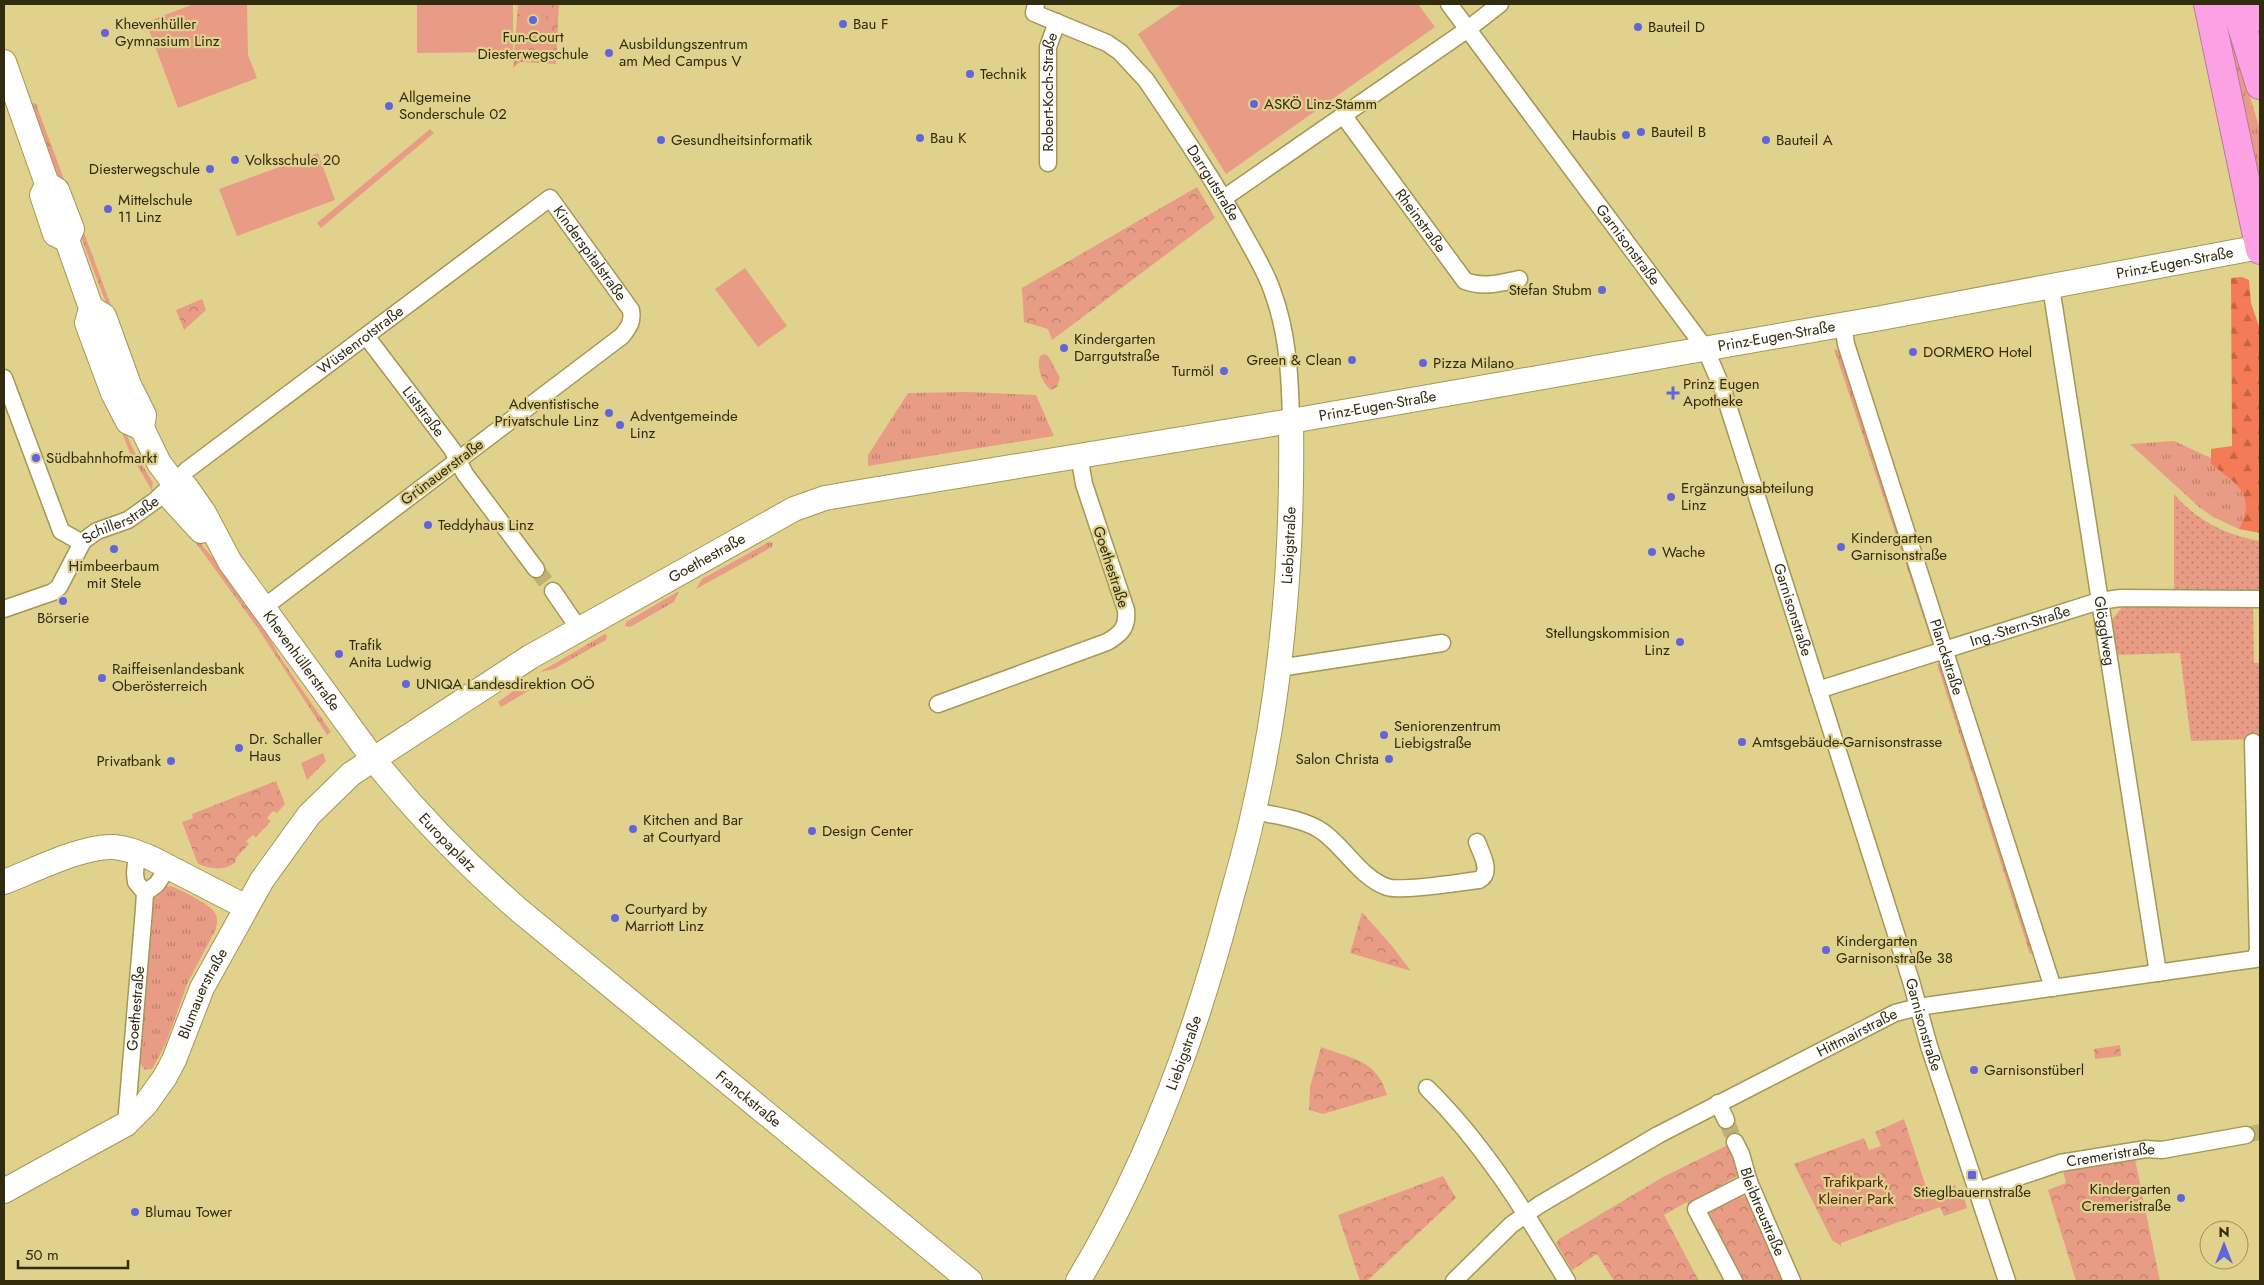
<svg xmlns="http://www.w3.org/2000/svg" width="2264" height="1285" font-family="Jost,sans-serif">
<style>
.grass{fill:url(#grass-tufts)}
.forest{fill:url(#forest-firs)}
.park{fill:url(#park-crowns)}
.garden{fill:url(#garden-dots)}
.pitch{fill:#e99c85}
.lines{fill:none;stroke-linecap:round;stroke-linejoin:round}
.street-tunnel{stroke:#bdb174;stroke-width:16;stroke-dasharray:16 8;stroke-linecap:butt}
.street-casing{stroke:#a59754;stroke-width:19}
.secondary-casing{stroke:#a59754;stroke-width:26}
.highway-casing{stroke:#b57899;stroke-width:30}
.street{stroke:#fff;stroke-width:16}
.secondary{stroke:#fff;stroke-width:24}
.highway{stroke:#fca1e4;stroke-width:28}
.poi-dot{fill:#6065dd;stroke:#e0d28d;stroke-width:2}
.labels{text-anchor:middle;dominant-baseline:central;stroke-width:4.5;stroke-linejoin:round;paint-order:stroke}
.poi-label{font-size:15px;fill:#312b0f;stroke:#e0d28d;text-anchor:start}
.street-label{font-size:15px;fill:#312b0f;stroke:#e0d28d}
.park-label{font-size:15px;fill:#532315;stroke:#e0d28d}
</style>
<defs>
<pattern id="grass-tufts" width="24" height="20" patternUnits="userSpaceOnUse" patternTransform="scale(1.25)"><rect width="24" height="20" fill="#e99c85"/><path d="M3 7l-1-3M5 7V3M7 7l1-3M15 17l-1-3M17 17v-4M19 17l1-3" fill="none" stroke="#bd7f6b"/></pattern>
<pattern id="forest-firs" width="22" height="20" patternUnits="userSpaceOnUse" patternTransform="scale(1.25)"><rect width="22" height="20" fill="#f57a56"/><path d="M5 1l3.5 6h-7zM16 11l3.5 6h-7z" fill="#c76446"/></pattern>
<pattern id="park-crowns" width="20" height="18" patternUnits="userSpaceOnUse" patternTransform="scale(1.25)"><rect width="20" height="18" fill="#e99c85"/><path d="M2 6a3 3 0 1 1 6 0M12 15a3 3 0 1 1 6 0" fill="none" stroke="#bd7f6b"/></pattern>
<pattern id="garden-dots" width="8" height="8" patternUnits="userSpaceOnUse" patternTransform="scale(1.25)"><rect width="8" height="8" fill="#e99c85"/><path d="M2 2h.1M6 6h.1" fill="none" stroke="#bd7f6b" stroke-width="1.8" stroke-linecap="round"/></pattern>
</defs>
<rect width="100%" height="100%" fill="#e0d28d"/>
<!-- grass -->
<path class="grass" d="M2217 4 2226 17 2260 130V200Z
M34 103 36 104 65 182 61 184 31 104Z
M77 214 134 367 131 369 73 216Z
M1834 349 1839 351 1935 639 1934 643H1932Z
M968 392 1036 395 1054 436 868 466V455L908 393Z
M113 405 134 451 153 483 152 491 130 453 112 407Z
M2174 441 2211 458V464C2237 484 2257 493 2239 529L2213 517 2199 507 2130 444Z
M173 511 218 564 259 619 280 657 331 732 327 735 259 630 196 543 169 514Z
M769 542 773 543 772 547 696 589 702 579Z
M679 591 674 602 630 627 625 626 626 622Z
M605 634 607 636 606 640 554 669 540 672Z
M1937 664H1942L2035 952 2030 954Z
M547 680 501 707 498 702 519 687Z
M323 753 326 761 307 780 301 763Z
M171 886C181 890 210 904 215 913 218 918 217 923 216 929L188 982 166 1043 154 1066 152 1069 145 1070 139 1062 153 897 164 887Z"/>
<!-- forest -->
<path class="forest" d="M2242 277 2249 280 2251 303 2260 329V533L2239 529C2257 493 2236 484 2211 464V449L2232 446 2231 278Z"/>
<!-- park -->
<path class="park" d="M518 4H559L556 64 520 62 513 68Z
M1197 187 1215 218 1052 340 1048 329 1024 322 1022 288Z
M202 299 206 310 184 330 176 310Z
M1045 354 1049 357 1060 378 1057 387 1051 390C1042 383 1036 367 1040 356Z
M276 781 285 804 277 813 273 811 267 818 271 821 256 837 253 835 246 841 249 844 236 858 235 863C223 871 212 869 198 864L182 822 193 818 192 814Z
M1362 912 1392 946 1411 971 1350 953Z
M2120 1045 2121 1056 2095 1059 2094 1049Z
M1321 1047C1353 1059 1377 1060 1387 1095L1323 1114 1309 1110 1310 1087Z
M1904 1119 1928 1193 1955 1185 1958 1195 1963 1194 1967 1208 1944 1216 1940 1207 1841 1243V1246L1832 1240 1794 1164 1864 1138 1869 1150 1881 1146 1875 1132Z
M1732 1143 1739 1170 1737 1176 1689 1204 1687 1202 1664 1215 1699 1281H1614L1597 1254 1572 1270 1556 1243 1559 1239 1663 1177Z
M2135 1159 2160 1281H2076L2048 1190 2066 1183 2063 1171Z
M1443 1176 1456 1198 1367 1281H1360L1338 1215Z
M1739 1196 1749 1197 1786 1281H1739L1707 1215 1709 1212Z"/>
<!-- garden -->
<path class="garden" d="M2174 494C2197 521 2226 535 2260 541V590H2174Z
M2253 606 2254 663H2260V767L2259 739 2191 741 2180 653 2117 655 2112 620 2122 607Z"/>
<!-- pitch -->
<path class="pitch" d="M194 4H247L248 55 257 78 178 108 146 22Z
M417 4H513V52L417 53Z
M521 4H547L545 37 519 35Z
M1182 4H1418L1435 27 1226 174 1138 34Z
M430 129 434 133 321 228 317 223Z
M318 153 335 200 237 236 219 189Z
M745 268 787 326 758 347 715 289Z"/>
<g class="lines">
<!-- street-tunnel -->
<path class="street-tunnel" d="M536 569 553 591
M1726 1120 1735 1142
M2246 1135 2260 1132"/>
<!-- street casing -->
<g class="street-casing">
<g id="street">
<path id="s1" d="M1036 4 1034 13 1107 43 1120 52 1146 80C1181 132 1216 183 1246 238 1256 256 1267 274 1273 293 1288 334 1290 377 1291 421"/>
<path id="s2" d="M1449 4 1705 348 1723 390 1911 981 1929 1046 2007 1281"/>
<path id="s3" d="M1343 115 1465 281C1483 288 1501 283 1519 279"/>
<path id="s4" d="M1048 163V47L1057 22"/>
<path d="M1224 198 1468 29 1500 4"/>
<path id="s5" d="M2051 287 2158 973"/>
<path id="s6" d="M1843 324 1846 344 2053 988"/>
<path id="s7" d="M366 336 452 449 465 474 536 569"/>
<path d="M4 378 61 531 82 543"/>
<path d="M553 591 579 629"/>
<path id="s8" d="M4 609 53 592 59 587 83 541 97 531 128 520 156 500 187 470 550 198 631 310C633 322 629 327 622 336L263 608"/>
<path d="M1279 668 1442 643"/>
<path id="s9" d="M1818 690 2099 601 2121 598 2260 599"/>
<path d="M938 704 1107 642C1121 634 1128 627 1126 610L1084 484 1079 455"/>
<path d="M2253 742 2258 950 2255 959"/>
<path d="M1254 811C1277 816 1305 819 1323 832 1345 848 1361 878 1387 887 1402 892 1460 882 1479 880 1493 873 1481 853 1477 842"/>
<path d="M145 893 157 884 168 867"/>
<path d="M1427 1088C1485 1145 1525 1212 1567 1281"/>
<path d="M1718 1103 1726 1120"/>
<path id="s10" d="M126 1124 144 909 145 893 136 882 135 873 137 852"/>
<path id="s11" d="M1735 1142 1741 1154 1749 1182 1792 1281"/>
<path id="s12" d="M1977 1191 2060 1163 2146 1149 2162 1150 2246 1135"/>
<path id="s13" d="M1454 1281 1511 1225 1539 1205 1658 1135 1895 1013 1918 1007 2255 959"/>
<path d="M1734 1281 1696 1209 1749 1182"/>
</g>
</g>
<!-- secondary casing -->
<g class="secondary-casing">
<g id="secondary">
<path d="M4 62 47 184 57 190 72 229 67 240 91 308 87 323 113 393 128 422 142 428"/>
<path d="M45 189 42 195 55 234 67 240"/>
<path id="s14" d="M91 308 104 316 129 385 144 415 142 428 159 463 174 483 186 487 204 513 230 562 374 760C418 815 467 865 520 911L970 1281"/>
<path d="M174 483 171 498 201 531"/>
<path d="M4 882C33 871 84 845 114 847 127 848 139 853 151 858L246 907"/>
<path id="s15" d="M4 1191 126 1124 145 1105 165 1077 174 1060 202 988 262 880 309 815 351 774 530 657 794 509 825 498 854 493 1291 421 1881 318 2260 247"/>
<path id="s16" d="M1078 1281C1147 1167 1194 1039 1228 910 1237 877 1247 844 1254 810 1283 682 1293 551 1291 421"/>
</g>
</g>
<!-- highway casing -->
<g class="highway-casing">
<path id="highway" d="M2208 4 2260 250
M2235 4 2260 85
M2256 4 2260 17"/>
</g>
<!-- street -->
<use href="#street" class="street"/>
<!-- secondary -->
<use href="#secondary" class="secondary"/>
<!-- highway -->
<use href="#highway" class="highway"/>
</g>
<!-- markers -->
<g class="poi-dot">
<circle cx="533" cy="20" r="5"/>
<circle cx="843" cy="24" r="5"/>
<circle cx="1638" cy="27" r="5"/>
<circle cx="105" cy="33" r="5"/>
<circle cx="609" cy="53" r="5"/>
<circle cx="970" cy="74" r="5"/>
<circle cx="1254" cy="104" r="5"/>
<circle cx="389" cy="106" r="5"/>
<circle cx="1641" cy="132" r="5"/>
<circle cx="1626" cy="135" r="5"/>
<circle cx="920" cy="138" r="5"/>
<circle cx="661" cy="140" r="5"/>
<circle cx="1766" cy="140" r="5"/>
<circle cx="235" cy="160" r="5"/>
<circle cx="210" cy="169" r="5"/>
<circle cx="108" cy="209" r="5"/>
<circle cx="1602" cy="290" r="5"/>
<circle cx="1064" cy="348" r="5"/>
<circle cx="1913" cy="352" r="5"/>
<circle cx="1352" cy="360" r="5"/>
<circle cx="1423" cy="363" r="5"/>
<circle cx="1224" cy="371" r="5"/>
<path d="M1670.5 385.5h5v5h5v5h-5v5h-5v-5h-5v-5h5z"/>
<circle cx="609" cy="413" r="5"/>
<circle cx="620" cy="425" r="5"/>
<circle cx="36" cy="458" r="5"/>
<circle cx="1671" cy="497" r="5"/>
<circle cx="428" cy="525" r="5"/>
<circle cx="1841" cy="547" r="5"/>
<circle cx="114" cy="549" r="5"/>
<circle cx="1652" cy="552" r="5"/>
<circle cx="63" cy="601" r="5"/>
<circle cx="1680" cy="642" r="5"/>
<circle cx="339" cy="654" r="5"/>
<circle cx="102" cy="678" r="5"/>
<circle cx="406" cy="684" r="5"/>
<circle cx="1384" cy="735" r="5"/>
<circle cx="1742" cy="742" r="5"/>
<circle cx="239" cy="748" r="5"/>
<circle cx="1389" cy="759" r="5"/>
<circle cx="171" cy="761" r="5"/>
<circle cx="633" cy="829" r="5"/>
<circle cx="812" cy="831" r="5"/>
<circle cx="615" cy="918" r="5"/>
<circle cx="1826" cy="950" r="5"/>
<circle cx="1974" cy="1070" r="5"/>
<rect x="1967" y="1170" width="10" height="10" rx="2.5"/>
<circle cx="2181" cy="1198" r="5"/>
<circle cx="135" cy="1212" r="5"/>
</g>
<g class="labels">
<!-- poi labels -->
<g class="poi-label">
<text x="115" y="24">Khevenhüller<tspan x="115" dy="17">Gymnasium Linz</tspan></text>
<text x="853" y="24">Bau F</text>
<text x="1648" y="27">Bauteil D</text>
<text x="533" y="37" text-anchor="middle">Fun-Court<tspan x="533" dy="17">Diesterwegschule</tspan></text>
<text x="619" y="44">Ausbildungszentrum<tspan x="619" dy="17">am Med Campus V</tspan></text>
<text x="980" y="74">Technik</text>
<text x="399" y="97">Allgemeine<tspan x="399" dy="17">Sonderschule 02</tspan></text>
<text x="1264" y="104">ASKÖ Linz-Stamm</text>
<text x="1651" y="132">Bauteil B</text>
<text x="1616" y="135" text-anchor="end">Haubis</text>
<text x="930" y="138">Bau K</text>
<text x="671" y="140">Gesundheitsinformatik</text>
<text x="1776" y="140">Bauteil A</text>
<text x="245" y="160">Volksschule 20</text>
<text x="200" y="169" text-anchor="end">Diesterwegschule</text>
<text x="118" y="200">Mittelschule<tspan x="118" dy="17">11 Linz</tspan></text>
<text x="1592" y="290" text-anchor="end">Stefan Stubm</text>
<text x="1074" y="339">Kindergarten<tspan x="1074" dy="17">Darrgutstraße</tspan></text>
<text x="1923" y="352">DORMERO Hotel</text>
<text x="1342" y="360" text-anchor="end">Green &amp; Clean</text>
<text x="1433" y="363">Pizza Milano</text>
<text x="1214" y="371" text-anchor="end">Turmöl</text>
<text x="1683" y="384">Prinz Eugen<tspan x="1683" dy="17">Apotheke</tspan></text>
<text x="599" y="404" text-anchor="end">Adventistische<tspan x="599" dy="17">Privatschule Linz</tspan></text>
<text x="630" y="416">Adventgemeinde<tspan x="630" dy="17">Linz</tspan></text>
<text x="46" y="458">Südbahnhofmarkt</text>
<text x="1681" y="488">Ergänzungsabteilung<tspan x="1681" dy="17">Linz</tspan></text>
<text x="438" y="525">Teddyhaus Linz</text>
<text x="1851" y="538">Kindergarten<tspan x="1851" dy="17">Garnisonstraße</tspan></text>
<text x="1662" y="552">Wache</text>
<text x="114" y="566" text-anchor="middle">Himbeerbaum<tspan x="114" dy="17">mit Stele</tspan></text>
<text x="63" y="618" text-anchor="middle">Börserie</text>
<text x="1670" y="633" text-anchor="end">Stellungskommision<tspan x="1670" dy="17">Linz</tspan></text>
<text x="349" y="645">Trafik<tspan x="349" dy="17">Anita Ludwig</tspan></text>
<text x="112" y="669">Raiffeisenlandesbank<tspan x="112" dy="17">Oberösterreich</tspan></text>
<text x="416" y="684">UNIQA Landesdirektion OÖ</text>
<text x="1394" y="726">Seniorenzentrum<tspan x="1394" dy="17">Liebigstraße</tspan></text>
<text x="249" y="739">Dr. Schaller<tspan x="249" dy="17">Haus</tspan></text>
<text x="1752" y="742">Amtsgebäude-Garnisonstrasse</text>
<text x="1379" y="759" text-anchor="end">Salon Christa</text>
<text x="161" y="761" text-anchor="end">Privatbank</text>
<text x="643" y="820">Kitchen and Bar<tspan x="643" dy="17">at Courtyard</tspan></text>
<text x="822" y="831">Design Center</text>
<text x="625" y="909">Courtyard by<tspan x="625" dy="17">Marriott Linz</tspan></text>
<text x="1836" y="941">Kindergarten<tspan x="1836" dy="17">Garnisonstraße 38</tspan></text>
<text x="1984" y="1070">Garnisonstüberl</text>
<text x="2171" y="1189" text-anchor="end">Kindergarten<tspan x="2171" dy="17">Cremeristraße</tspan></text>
<text x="1972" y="1192" text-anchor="middle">Stieglbauernstraße</text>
<text x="145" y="1212">Blumau Tower</text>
</g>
<!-- street labels -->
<g class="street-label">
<text stroke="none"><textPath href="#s4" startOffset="71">Robert-Koch-Straße</textPath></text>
<text stroke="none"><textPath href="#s1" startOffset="265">Darrgutstraße</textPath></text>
<text stroke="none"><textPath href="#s3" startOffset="131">Rheinstraße</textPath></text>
<text stroke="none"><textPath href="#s2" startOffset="300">Garnisonstraße</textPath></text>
<text stroke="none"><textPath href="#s8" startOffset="761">Kinderspitalstraße</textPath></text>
<text stroke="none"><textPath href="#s15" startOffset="2479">Prinz-Eugen-Straße</textPath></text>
<text stroke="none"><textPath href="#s15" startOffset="2074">Prinz-Eugen-Straße</textPath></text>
<text stroke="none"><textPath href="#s8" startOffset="456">Wüstenrotstraße</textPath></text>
<text stroke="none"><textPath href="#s15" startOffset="1669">Prinz-Eugen-Straße</textPath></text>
<text stroke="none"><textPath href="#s7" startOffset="95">Liststraße</textPath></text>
<text transform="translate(442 472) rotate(-37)">Grünauerstraße</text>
<text stroke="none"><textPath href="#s8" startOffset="155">Schillerstraße</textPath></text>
<text stroke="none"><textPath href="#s16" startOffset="772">Liebigstraße</textPath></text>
<text stroke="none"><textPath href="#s15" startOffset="976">Goethestraße</textPath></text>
<text transform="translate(1111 567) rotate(72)">Goethestraße</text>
<text stroke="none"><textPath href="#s2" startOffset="705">Garnisonstraße</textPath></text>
<text stroke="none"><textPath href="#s9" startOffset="212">Ing.-Stern-Straße</textPath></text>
<text stroke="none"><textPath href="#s5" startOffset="348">Glögglweg</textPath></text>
<text stroke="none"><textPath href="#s6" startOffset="349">Planckstraße</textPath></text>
<text stroke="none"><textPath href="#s14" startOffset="421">Khevenhüllerstraße</textPath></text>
<text stroke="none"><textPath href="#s14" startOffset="654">Europaplatz</textPath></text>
<text stroke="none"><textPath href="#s15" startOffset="292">Blumauerstraße</textPath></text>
<text stroke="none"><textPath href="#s10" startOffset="116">Goethestraße</textPath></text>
<text stroke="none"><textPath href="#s2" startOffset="1140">Garnisonstraße</textPath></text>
<text stroke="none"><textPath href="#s13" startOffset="476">Hittmairstraße</textPath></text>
<text stroke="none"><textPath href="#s16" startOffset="252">Liebigstraße</textPath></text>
<text stroke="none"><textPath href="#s14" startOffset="1050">Franckstraße</textPath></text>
<text stroke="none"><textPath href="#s12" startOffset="139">Cremeristraße</textPath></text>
<text stroke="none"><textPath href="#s11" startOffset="75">Bleibtreustraße</textPath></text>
</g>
<!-- park labels -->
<g class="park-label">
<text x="1856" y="1182">Trafikpark,<tspan x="1856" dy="17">Kleiner Park</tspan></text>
</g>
</g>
<!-- border -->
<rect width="2264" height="1285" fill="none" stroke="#312b0f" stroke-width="10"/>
<!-- north arrow -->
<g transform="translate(2224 1245)"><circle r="24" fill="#e0d28d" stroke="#9a8f5b"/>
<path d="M0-4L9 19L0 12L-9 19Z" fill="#6065dd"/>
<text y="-8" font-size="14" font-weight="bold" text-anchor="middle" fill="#312b0f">N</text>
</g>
<!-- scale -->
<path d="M18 1260v8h110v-8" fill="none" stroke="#312b0f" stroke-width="2.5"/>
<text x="25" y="1260" font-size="15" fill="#312b0f" stroke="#e0d28d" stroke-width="4" paint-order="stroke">50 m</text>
</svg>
